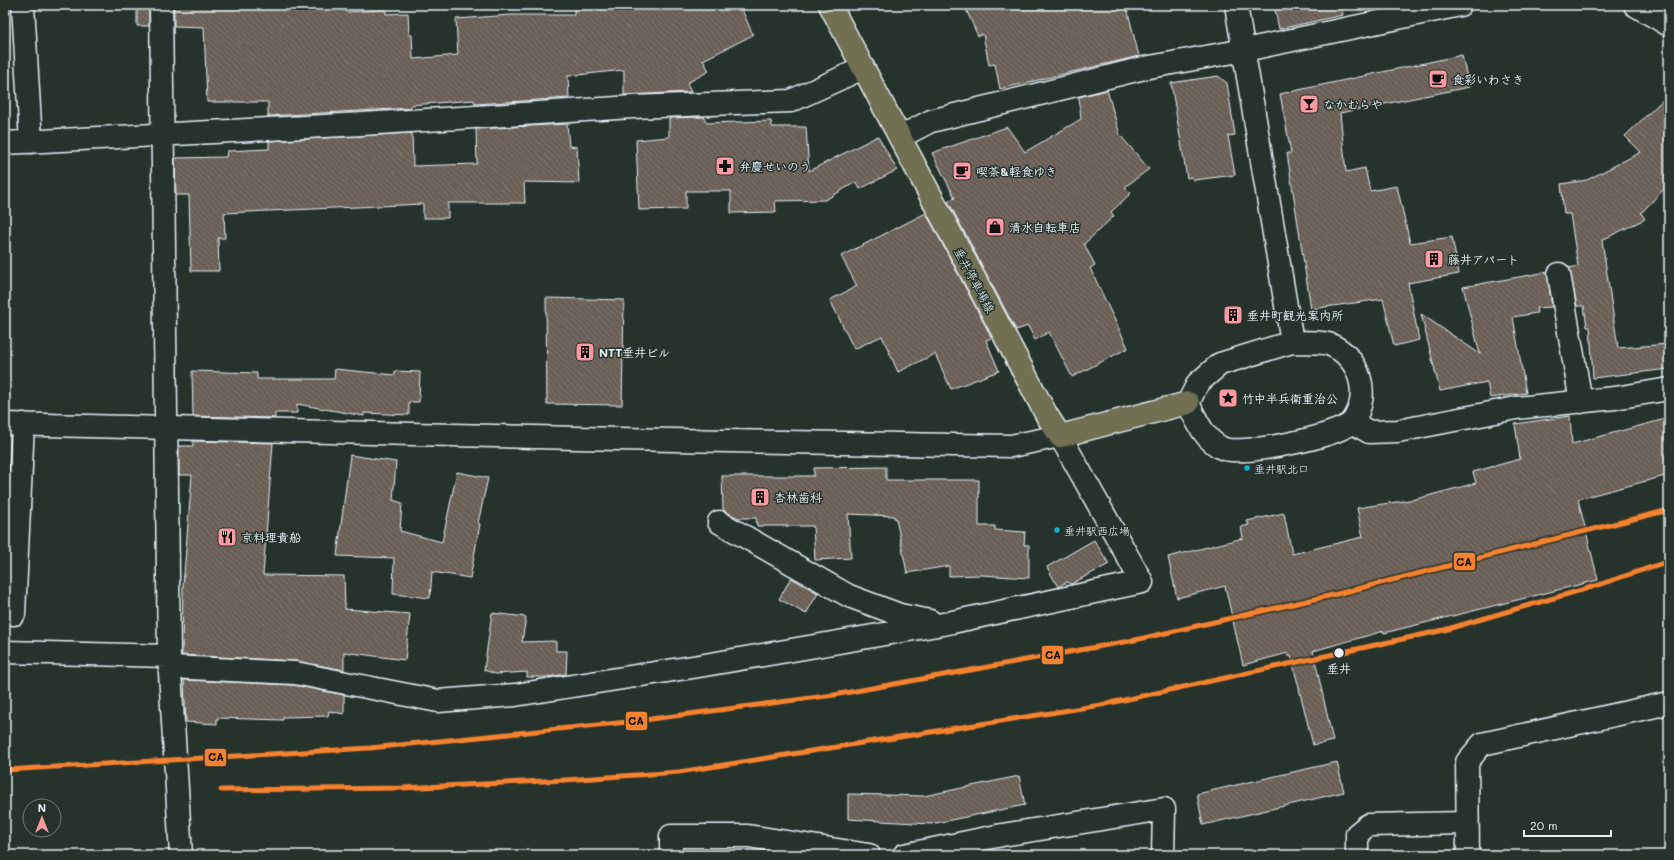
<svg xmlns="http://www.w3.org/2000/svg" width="1674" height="860" font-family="Mali,'Klee One',sans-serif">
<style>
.building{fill:url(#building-back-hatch);stroke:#e8f1f8}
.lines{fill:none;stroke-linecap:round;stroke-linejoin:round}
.minor-casing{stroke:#e8f1f8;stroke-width:25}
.major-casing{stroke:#e8f1f8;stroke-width:25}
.minor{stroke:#26332d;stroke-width:22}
.major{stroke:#716f52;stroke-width:22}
.rail-1-casing{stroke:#26332d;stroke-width:8}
.rail-1{stroke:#f6822f;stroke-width:5}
.bus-dot{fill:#0dafd3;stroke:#26332d;stroke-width:1.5}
.stop-dot{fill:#e8f1f8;stroke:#26332d;stroke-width:1.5}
.labels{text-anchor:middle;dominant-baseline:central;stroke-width:3;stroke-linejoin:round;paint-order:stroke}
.bus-label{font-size:11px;fill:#e8f1f8;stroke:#26332d;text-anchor:start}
.poi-label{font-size:12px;font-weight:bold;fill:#e8f1f8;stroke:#26332d;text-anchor:start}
.street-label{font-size:12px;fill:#e8f1f8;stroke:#26332d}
.stop-label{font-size:12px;font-weight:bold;fill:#e8f1f8;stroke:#26332d}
.line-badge{stroke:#26332d;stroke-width:1.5}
.pale-badge-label{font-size:11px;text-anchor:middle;font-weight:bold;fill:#111}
</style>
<defs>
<pattern id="building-back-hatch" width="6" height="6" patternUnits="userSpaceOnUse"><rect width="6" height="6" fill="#6a5e56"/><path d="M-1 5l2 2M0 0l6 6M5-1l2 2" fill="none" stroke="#7f766f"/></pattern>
</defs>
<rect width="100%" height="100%" fill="#26332d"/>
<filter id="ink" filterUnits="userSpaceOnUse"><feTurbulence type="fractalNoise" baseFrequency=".025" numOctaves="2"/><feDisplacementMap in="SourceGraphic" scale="8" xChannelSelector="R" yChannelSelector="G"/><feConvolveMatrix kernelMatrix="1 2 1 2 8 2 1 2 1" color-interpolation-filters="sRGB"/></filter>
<g filter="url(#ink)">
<!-- building -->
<path class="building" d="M137 5H149V26H137Z
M174 5H346V12L386 10V14L408 13 409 35H412L413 59 458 55 456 19 511 15H574V5H740L753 35 703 60 709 71 687 83 691 92 624 95V70L568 76 569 98 475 104 474 100 411 105V108L268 116V102H207L204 27 174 26Z
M964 5H1126L1139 56 1000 89 995 64 989 65 983 34 978 36Z
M1274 5H1342L1343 15 1279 29Z
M1462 55 1469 87 1340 113 1346 172 1365 168 1370 191 1397 186 1410 243 1452 237 1459 274 1408 283 1419 340 1394 346 1383 299 1311 309 1287 153H1291L1280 94Z
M1218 76 1227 83 1235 135 1228 136 1235 175 1194 180 1192 177 1187 178 1171 83Z
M1107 90 1120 135 1149 169 1125 187 1131 193 1111 212 1114 216 1084 244 1095 265 1090 268 1128 348 1072 377 1049 332 1035 340 1028 326 1016 330 948 201 955 198 932 153 1007 127 1025 152 1081 119 1079 97Z
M1669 94V184L1641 213 1645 219 1602 240 1618 348 1669 344V369L1593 378 1590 327H1587L1584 306H1577L1569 268 1578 266 1570 214H1564L1561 184 1587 180 1641 152 1625 136Z
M704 117 707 123 771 121 772 127H806L809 171 878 136 897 170 860 189 856 182 825 200 775 201 776 212 731 213V191H686V209L639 210 636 140 669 137V118Z
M567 124 569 146 577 147 579 183 524 182 525 203H448V218H423V204L224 213 225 238H218L219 271H191L189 195H176L175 158 226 157 227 151 269 149V141L412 133 413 166 477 164 476 129Z
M926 213 992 338 986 340 999 371 951 389 935 354 898 372 882 336 854 349 830 300 857 286 841 256Z
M1547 272 1552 307 1536 308 1537 313 1513 317 1526 393 1490 398 1487 382 1440 391 1421 314 1480 354 1463 287Z
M546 298 624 300 622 405 547 404Z
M335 369 395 375V371L420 372 419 402H409V415L364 413V416L297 404V413H275V418L193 416 192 371 257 373V379H334Z
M1570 416 1572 444 1669 418V475L1578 499 1598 580 1384 633V631L1313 651 1333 741 1313 745 1291 656H1288V653L1243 665 1225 586 1177 598 1168 557 1243 538 1241 527 1249 525 1247 521 1284 513 1292 554 1363 537 1357 508 1416 499 1476 483 1473 472 1520 459 1515 424Z
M193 441 273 443 263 575 344 576 345 609 410 614 405 660 344 652V670L296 661 182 655 183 586 192 475H179V446H193Z
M350 455 396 462 393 500 402 503 400 531 442 542 457 472 488 478 478 523 480 524 470 578 432 572 430 598 393 594 394 558 337 556Z
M886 467V480H979V526H995V530L1025 532 1024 545H1029V578L981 575 949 576V566L907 573 896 518H894V516L848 514 851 558 815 560 813 526H757L756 518H738L723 510 722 476H814V468Z
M1094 540 1109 564 1071 584 1067 582 1058 587 1047 567Z
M791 578 818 593 806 614 779 599Z
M492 613 526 617 522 642 556 641V651H567L566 674 547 677H527V672L496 674 484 670Z
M184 680 293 685 344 695V714L329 711 328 716 283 717V720L217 718V724L186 722Z
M1337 762 1344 792 1203 825 1197 794Z
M1019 776 1025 805 931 824 848 819V794L924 796Z"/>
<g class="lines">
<!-- minor casing -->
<g class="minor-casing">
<path id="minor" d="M23 5 31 142
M161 5 169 656 181 855
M1236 5 1292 342 1220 364 1198 383 1188 403C1196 419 1204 440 1222 448 1239 457 1342 436 1353 421 1371 394 1360 358 1331 345 1323 341 1301 343 1292 342
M1635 5 1669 25
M900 137 931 121 1144 68 1245 50 1460 5
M5 143 362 124 633 107 791 101 863 68
M1559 274 1581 402
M1352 422 1369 432 1398 431 1516 408 1615 398 1669 389
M5 424 619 439 1011 446 1060 436 1142 582 943 624 699 666 515 695 438 701 295 673 170 667
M719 522 849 596 900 615 930 621
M14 614 23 424
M5 652 169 656
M671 855V836H748L869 855
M904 855 1002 835 1164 809 1163 855
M1357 855V834L1368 825 1467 823
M1468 855 1467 762 1482 744 1669 703"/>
</g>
<!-- major casing -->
<g class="major-casing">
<path id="major" d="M830 5 1046 414 1060 436 1188 403"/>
</g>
<!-- minor -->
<use href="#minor" class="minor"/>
<!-- major -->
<use href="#major" class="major"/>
<!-- rail-1 casing -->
<g class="rail-1-casing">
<path id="rail-1" d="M5 770 370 748 628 722 834 695 1135 640 1337 594 1669 510
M221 790 402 788 565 780 679 772 1101 705 1444 630 1592 587 1669 561"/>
</g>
<!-- rail-1 -->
<use href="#rail-1" class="rail-1"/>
</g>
</g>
<!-- icons -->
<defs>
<g id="cafe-square" transform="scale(1)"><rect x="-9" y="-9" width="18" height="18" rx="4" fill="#ff9aa2" stroke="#26332d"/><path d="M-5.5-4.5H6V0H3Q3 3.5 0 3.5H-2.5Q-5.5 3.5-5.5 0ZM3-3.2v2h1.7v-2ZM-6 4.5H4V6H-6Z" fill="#111"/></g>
<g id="bar-square" transform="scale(1)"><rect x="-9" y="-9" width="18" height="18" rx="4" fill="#ff9aa2" stroke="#26332d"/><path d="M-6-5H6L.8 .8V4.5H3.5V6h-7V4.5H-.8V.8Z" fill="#111"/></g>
<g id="pharmacy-square" transform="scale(1)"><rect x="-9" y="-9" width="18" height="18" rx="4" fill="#ff9aa2" stroke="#26332d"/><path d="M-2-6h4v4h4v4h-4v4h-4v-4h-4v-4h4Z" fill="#111"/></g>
<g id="shop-square" transform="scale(1)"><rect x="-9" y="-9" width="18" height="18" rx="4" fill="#ff9aa2" stroke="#26332d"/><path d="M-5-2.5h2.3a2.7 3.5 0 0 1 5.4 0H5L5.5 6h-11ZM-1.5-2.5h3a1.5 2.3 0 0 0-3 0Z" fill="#111"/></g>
<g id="building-square" transform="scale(1)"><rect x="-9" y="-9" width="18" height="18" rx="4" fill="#ff9aa2" stroke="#26332d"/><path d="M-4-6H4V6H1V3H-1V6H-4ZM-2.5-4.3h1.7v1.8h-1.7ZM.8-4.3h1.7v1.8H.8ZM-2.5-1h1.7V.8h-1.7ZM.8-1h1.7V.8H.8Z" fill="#111"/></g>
<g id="sight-square" transform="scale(1)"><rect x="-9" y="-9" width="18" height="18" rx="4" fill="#ff9aa2" stroke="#26332d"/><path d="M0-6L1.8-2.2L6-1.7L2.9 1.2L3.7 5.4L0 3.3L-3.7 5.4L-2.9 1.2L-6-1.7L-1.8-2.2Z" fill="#111"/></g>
<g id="restaurant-square" transform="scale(1)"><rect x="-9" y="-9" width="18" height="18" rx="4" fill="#ff9aa2" stroke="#26332d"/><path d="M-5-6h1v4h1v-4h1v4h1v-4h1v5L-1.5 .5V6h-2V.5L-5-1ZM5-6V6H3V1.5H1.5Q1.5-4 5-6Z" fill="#111"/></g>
</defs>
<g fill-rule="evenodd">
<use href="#cafe-square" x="1438" y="79"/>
<use href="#bar-square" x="1309" y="104"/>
<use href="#pharmacy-square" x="725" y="166"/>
<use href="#cafe-square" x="962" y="171"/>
<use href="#shop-square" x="995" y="227"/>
<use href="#building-square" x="1434" y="259"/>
<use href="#building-square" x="1233" y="315"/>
<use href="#building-square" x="585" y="352"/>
<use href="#sight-square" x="1228" y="398"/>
<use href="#building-square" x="760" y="497"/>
<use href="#restaurant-square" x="227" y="537"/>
</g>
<!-- markers -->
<g class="bus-dot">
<circle cx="1247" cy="468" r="3.5"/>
<circle cx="1057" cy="530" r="3.5"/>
</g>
<circle class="stop-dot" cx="1339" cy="653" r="5.5"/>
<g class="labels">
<!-- bus labels -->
<g class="bus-label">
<text x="1254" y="468">垂井駅北口</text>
<text x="1064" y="530">垂井駅西広場</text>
</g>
<!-- poi labels -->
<g class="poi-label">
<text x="1452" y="79">食彩いわさき</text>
<text x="1323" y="104">なかむらや</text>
<text x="739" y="166">弁慶せいのう</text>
<text x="976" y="171">喫茶&amp;軽食ゆき</text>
<text x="1009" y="227">清水自転車店</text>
<text x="1448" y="259">藤井アパート</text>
<text x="1247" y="315">垂井町観光案内所</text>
<text x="599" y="352">NTT垂井ビル</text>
<text x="1242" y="398">竹中半兵衛重治公</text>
<text x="774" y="497">杏林歯科</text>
<text x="241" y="537">京料理貴船</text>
</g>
<!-- street labels -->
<g class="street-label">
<text transform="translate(975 280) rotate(62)">垂井停車場線</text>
</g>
<!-- stop labels -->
<g class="stop-label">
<text x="1339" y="668">垂井</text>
</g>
</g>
<g class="line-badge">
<rect x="1453" y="552" width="23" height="19" rx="4" fill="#f6822f"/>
<rect x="1041" y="645" width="23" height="20" rx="4" fill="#f6822f"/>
<rect x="625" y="711" width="23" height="20" rx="4" fill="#f6822f"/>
<rect x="204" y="748" width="23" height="19" rx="4" fill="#f6822f"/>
</g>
<g class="pale-badge-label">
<text x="1464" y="566">CA</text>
<text x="1053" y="659">CA</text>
<text x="636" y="725">CA</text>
<text x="216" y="761">CA</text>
</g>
<!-- margin -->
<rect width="1674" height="860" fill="none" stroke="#26332d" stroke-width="20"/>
<rect x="10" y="10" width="1654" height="840" fill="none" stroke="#e8f1f8" stroke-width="1.5" filter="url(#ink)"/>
<!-- north arrow -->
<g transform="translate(42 818)"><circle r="19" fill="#26332d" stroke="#747f7e"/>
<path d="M0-3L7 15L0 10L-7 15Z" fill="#ff9aa2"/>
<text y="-6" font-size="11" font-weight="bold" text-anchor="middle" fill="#e8f1f8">N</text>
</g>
<!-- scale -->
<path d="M1524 830v6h87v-6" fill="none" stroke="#e8f1f8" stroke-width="2"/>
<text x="1530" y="830" font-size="12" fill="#e8f1f8" stroke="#26332d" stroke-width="3" paint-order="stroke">20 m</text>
</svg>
